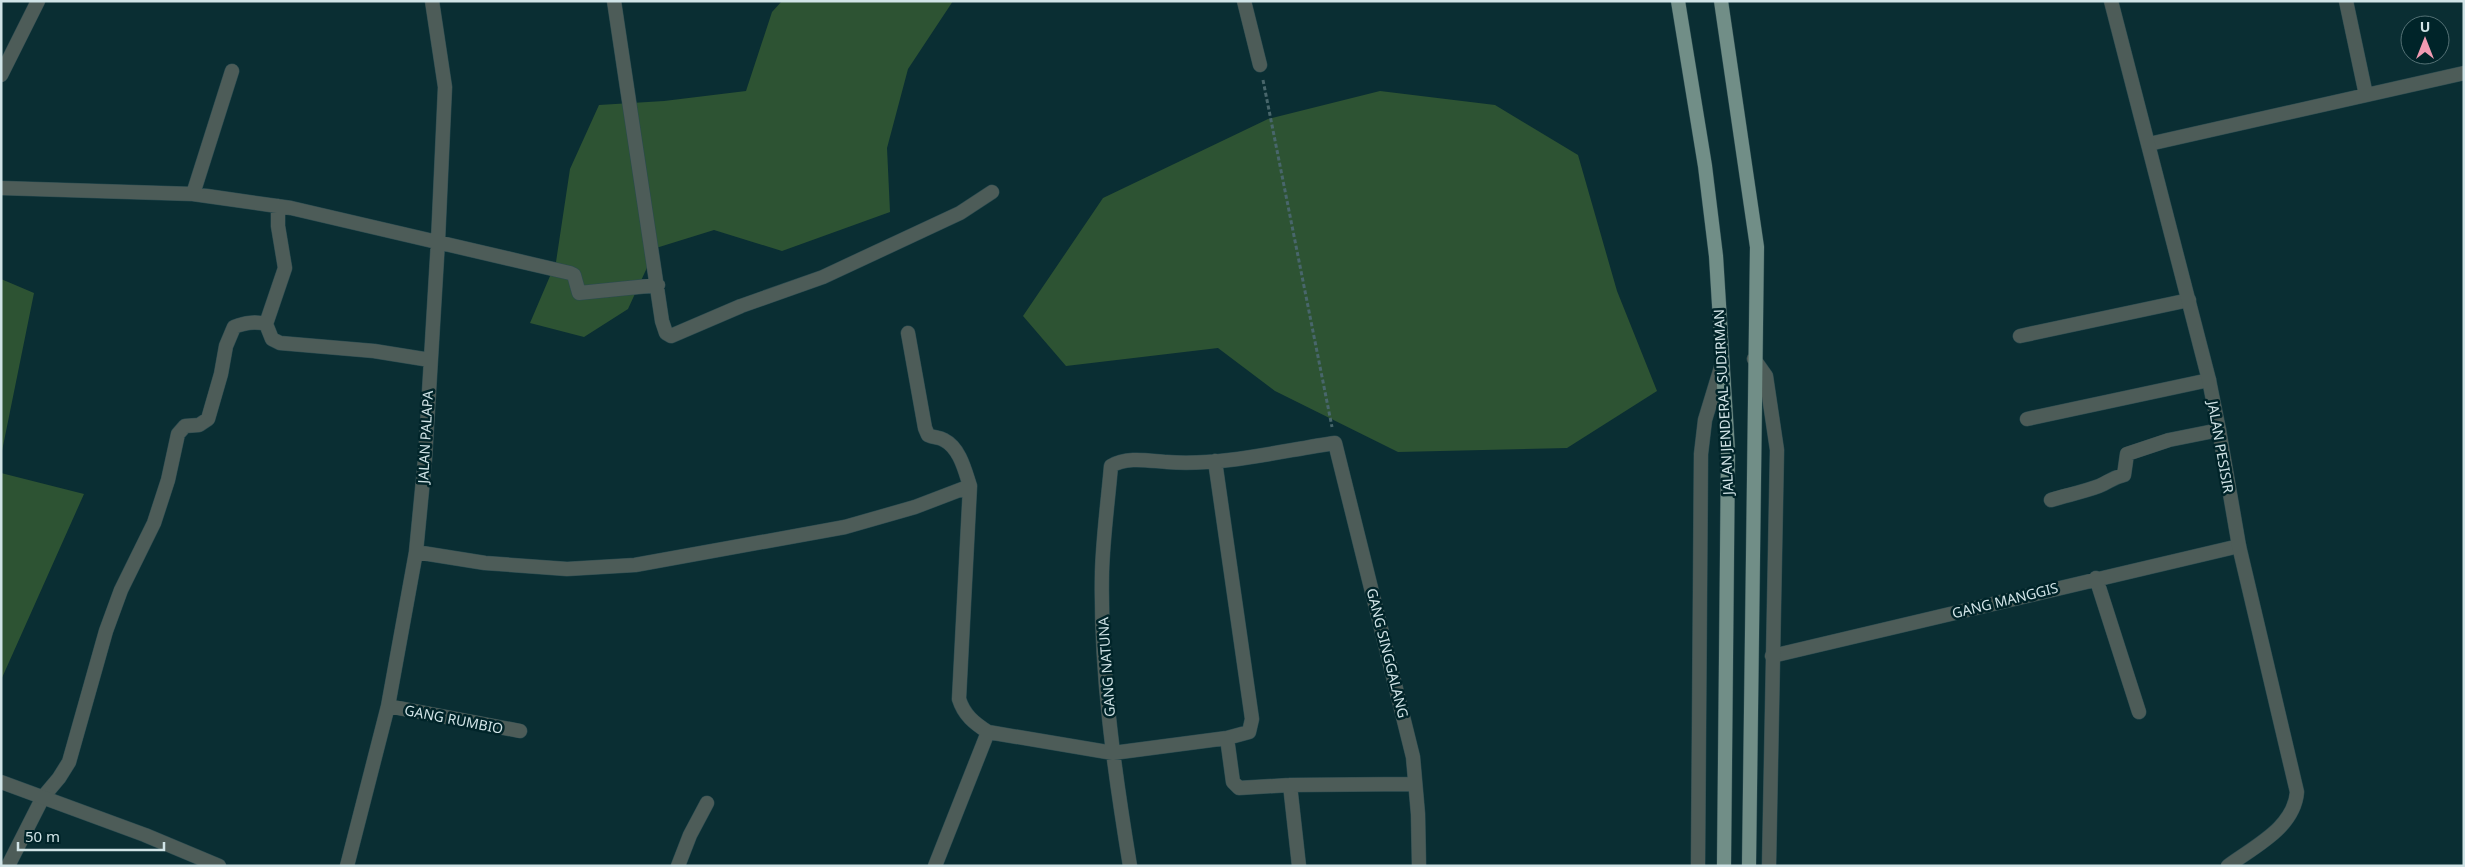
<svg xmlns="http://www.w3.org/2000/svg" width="2465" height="867" font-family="'Noto Sans',sans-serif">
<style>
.green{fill:#2d5333}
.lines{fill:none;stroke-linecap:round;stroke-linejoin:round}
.minor-casing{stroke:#2a4b50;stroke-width:15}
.tertiary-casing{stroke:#2a4b50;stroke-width:15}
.primary-casing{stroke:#2a4b50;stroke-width:15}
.path{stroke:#48666b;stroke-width:3;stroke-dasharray:4 2.5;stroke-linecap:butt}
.minor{stroke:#4d5c58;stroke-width:14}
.tertiary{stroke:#4d5c58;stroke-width:14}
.primary{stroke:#718e87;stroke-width:14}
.labels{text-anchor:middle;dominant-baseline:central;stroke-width:5;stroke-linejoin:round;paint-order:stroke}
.street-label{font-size:14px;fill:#d1e4e7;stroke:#002429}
</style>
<rect width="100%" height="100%" fill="#0a2e33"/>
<!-- green -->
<path class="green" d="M782 1H953L908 69 887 148 890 212 782 251 714 230 656 248 628 309 584 337 530 323 556 262 570 169 599 105 664 101 746 91 772 12Z
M1380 91 1495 105 1578 155 1617 291 1657 391 1567 448 1398 452 1275 391 1218 348 1066 366 1023 316 1103 198 1268 119Z
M1 279 34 293 1 456Z
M1 473 84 494 1 680Z"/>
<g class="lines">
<!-- minor casing -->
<g class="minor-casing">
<path id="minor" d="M614 1 662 321 666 333 671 336 741 306 823 277 960 213 992 192
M1244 1 1260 65
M2346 1 2366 95
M1 75 38 1
M2149 144 2464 73
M1 188 193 194 291 208 570 273 574 275 579 293 658 285
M193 194 232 71
M266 324 285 268 278 226V206
M908 333 925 428 928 435C934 438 939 437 944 440 960 448 965 471 970 486L959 699C964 715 974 723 988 732L1113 753 1227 738 1233 782 1239 788 1290 785 1415 784
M2020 336 2189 300
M2027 419 2209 380
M1215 461 1252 719 1249 732 1227 738
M2051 500C2067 495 2083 492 2099 486 2109 482 2111 478 2124 475L2127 454 2169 440 2219 430
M416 552 485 563 567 569 635 565 845 527 915 507 970 486
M2096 578 2139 712
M1772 656 2239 546
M388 706 520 731
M1290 785 1299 866
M8 866 43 797 59 778 69 762 106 631 121 590 154 523 168 480 178 434 185 426 199 425 208 419 221 374 226 346 234 327C245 323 254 321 266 324L272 339 280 343 374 351 430 360
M347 866 388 706 416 552 425 459 438 241 445 87 432 1
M678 866 690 835 707 803
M935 866 988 732
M1130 866C1114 769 1100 671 1102 572 1103 537 1108 501 1111 466 1127 456 1150 461 1167 462 1223 466 1280 451 1335 443L1413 757 1418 814 1419 866"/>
</g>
<!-- tertiary casing -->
<g class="tertiary-casing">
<path id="tertiary" d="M2111 1 2209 380 2219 430 2239 546 2297 792C2294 828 2255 846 2228 866
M1754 359 1766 376 1777 450 1769 866
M1 782 145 835 219 866
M1698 866 1701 454 1705 420 1722 364"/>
</g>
<!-- primary casing -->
<g class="primary-casing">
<path id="primary" d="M1678 1 1705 166 1716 256 1728 450 1724 866
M1721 1 1757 247 1749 866"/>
</g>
<!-- path -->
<path class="path" d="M1263 80 1332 427"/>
<!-- minor -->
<use href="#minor" class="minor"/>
<!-- tertiary -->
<use href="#tertiary" class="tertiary"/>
<!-- primary -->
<use href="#primary" class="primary"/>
</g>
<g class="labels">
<!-- street labels -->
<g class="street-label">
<text transform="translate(1723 402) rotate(-93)">JALAN JENDERAL SUDIRMAN</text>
<text transform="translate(425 437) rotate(-87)">JALAN PALAPA</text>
<text transform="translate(2221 447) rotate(80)">JALAN PESISIR</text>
<text transform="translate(2005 600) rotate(-14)">GANG MANGGIS</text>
<text transform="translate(1388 653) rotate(76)">GANG SINGGALANG</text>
<text transform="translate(1106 667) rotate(-94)">GANG NATUNA</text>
<text transform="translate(454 719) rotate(11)">GANG RUMBIO</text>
</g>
</g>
<!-- border -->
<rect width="2465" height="867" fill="none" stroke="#d1e4e7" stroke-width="5"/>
<!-- north arrow -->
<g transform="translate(2425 40)"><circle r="24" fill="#002429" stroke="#547175"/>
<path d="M0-4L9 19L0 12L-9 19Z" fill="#f19ab2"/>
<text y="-8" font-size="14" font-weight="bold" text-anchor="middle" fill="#d1e4e7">U</text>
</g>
<!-- scale -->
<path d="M18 842v8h146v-8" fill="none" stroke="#d1e4e7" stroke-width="2.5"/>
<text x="25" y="842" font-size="15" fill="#d1e4e7" stroke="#002429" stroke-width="4" paint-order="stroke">50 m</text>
</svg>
